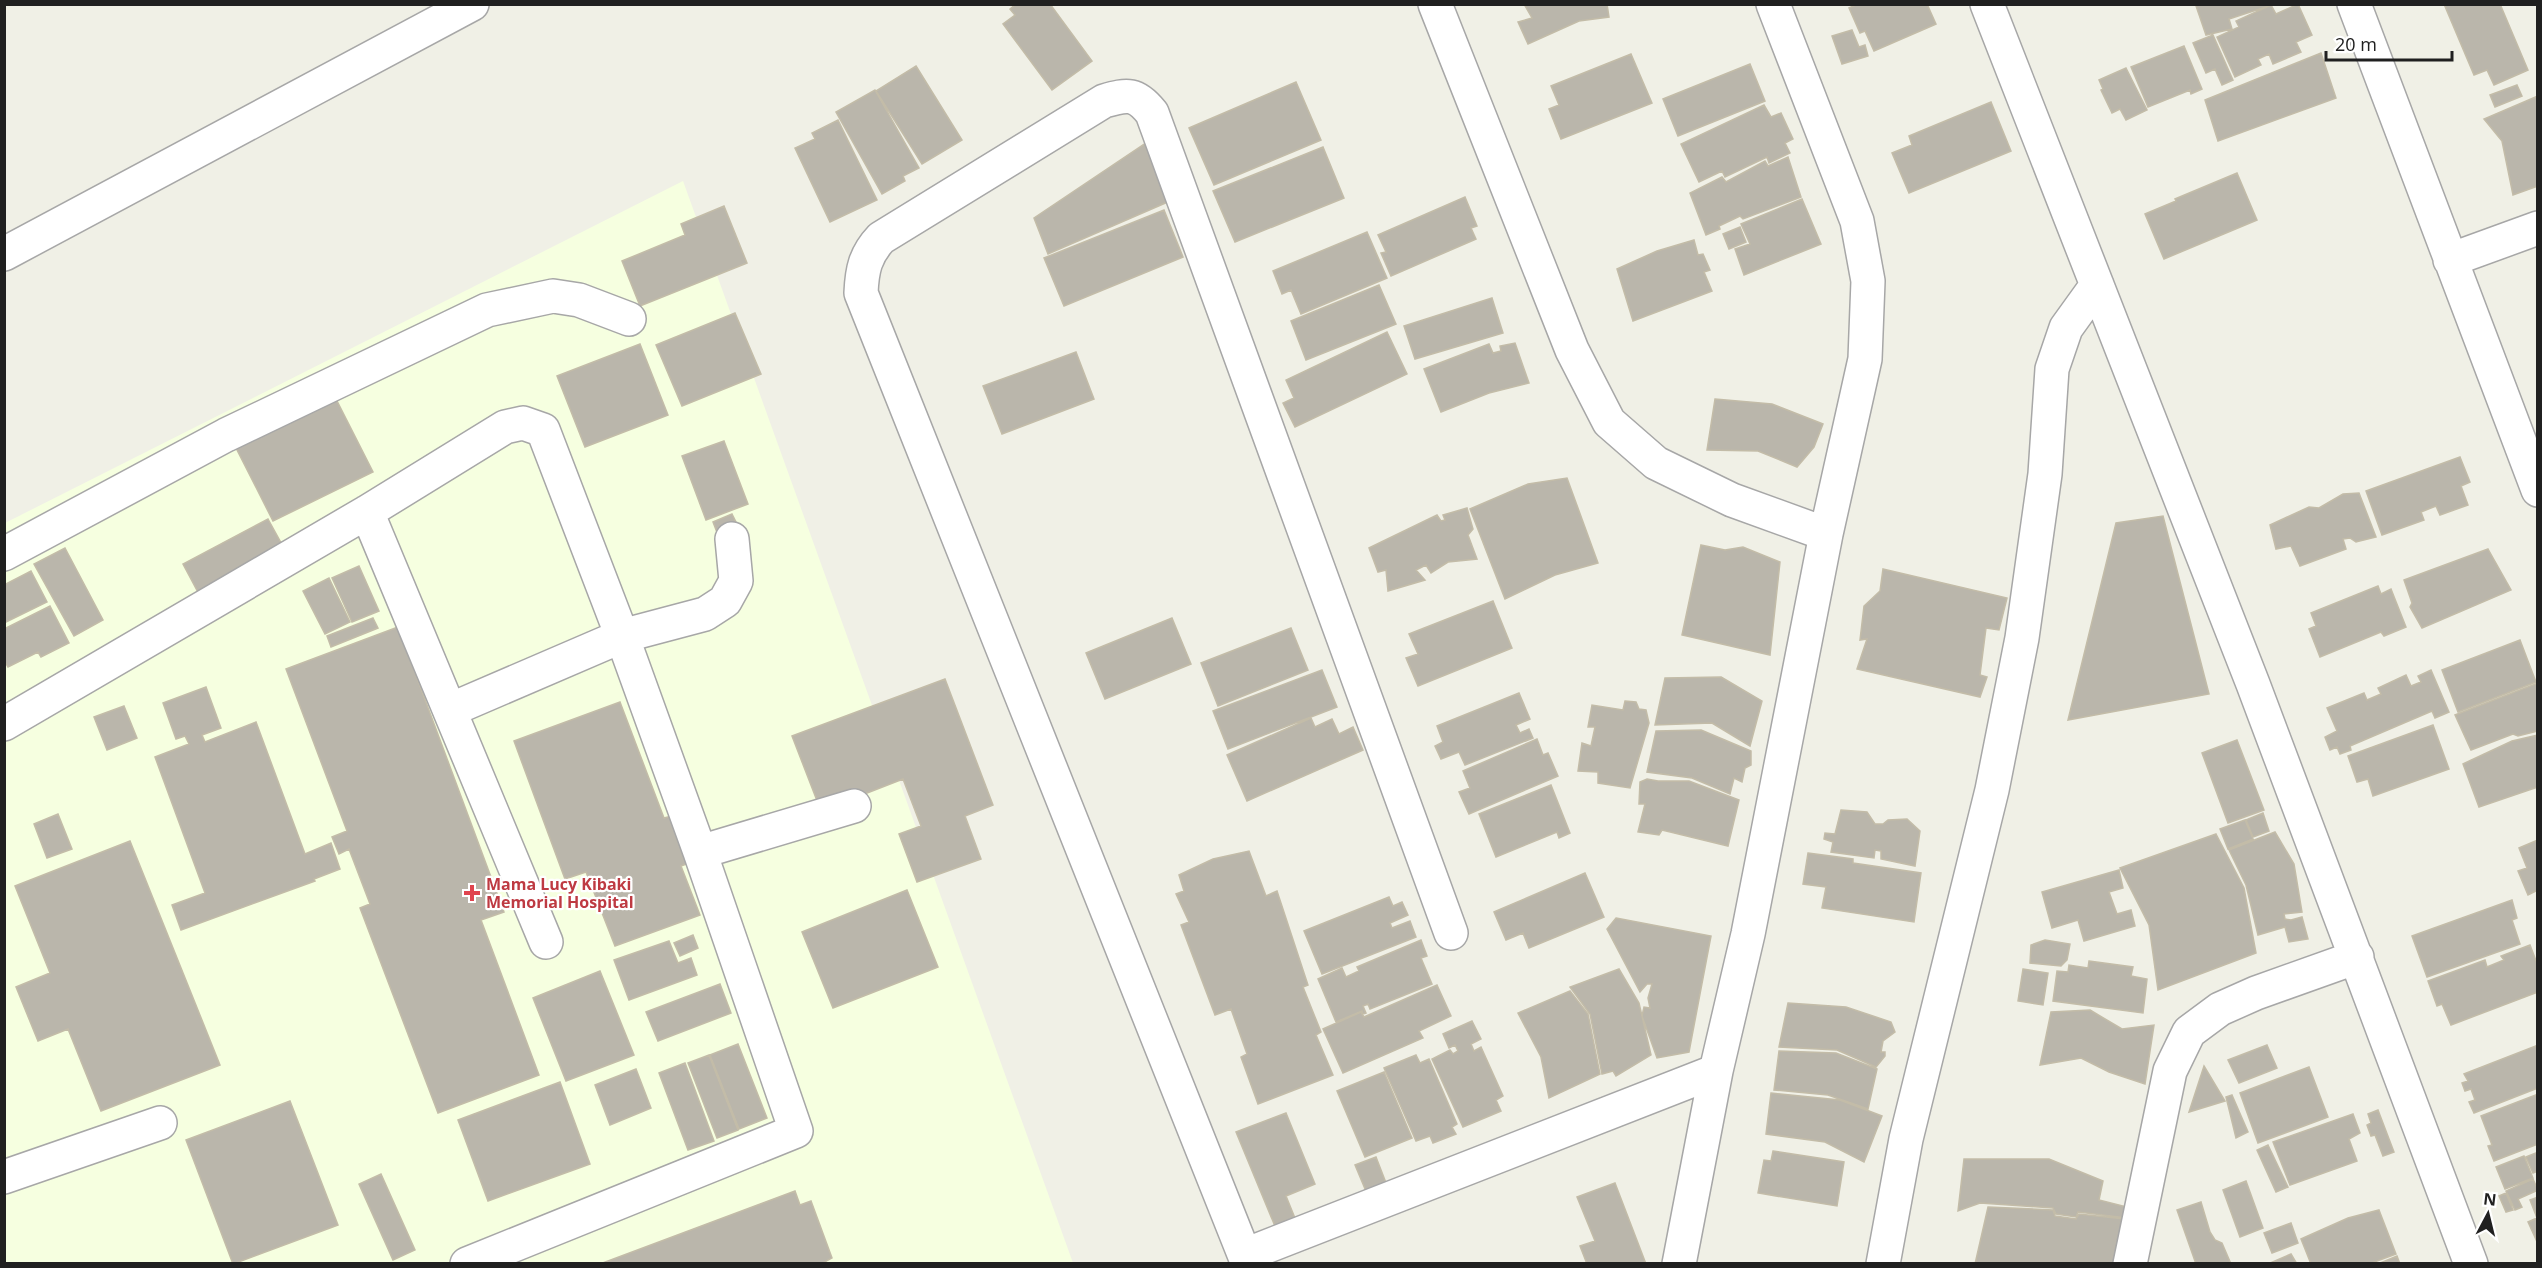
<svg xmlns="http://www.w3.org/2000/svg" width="2542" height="1268" font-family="'Open Sans',sans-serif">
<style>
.education{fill:#f6ffe0}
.building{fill:#bab6ab;stroke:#c3bca8;stroke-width:1.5}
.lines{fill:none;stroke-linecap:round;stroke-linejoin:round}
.minor-casing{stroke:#a7a7a7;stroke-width:36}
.minor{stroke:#fff;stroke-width:33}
.health-dot{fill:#e0444e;stroke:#fff;stroke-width:2}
.labels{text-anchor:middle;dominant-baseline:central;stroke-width:4.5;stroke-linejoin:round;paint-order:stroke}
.health-label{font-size:16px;font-weight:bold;fill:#be3a42;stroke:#fff;text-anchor:start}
</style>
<rect width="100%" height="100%" fill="#f0f0e6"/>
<!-- education -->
<path class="education" d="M683 181 1073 1263 5 1264V523Z"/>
<!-- building -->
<path class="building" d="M1016 4H1050L1092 61 1052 90 1003 24 1015 15 1010 9Z
M1524 4H1607L1609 17 1579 21 1528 44 1518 22 1532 18Z
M1858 4H1927L1936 24 1874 51 1865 31 1860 33 1849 8Z
M2200 4H2269V6L2229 19 2232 29 2206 35 2196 6Z
M2298 4 2312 35 2296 42 2301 52 2273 64 2269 54 2258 59 2261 65 2235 77 2217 37 2239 27 2236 21 2271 5 2276 14Z
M2444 4H2500L2528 70 2494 85 2487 70 2474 75Z
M1852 30 1859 47 1865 45 1868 56 1842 64 1832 36Z
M2213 35 2233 80 2222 85 2215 69 2206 73 2193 43Z
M2184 46 2202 89 2191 94 2190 90 2148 107 2131 67Z
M2321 53 2336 98 2218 141 2205 100Z
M1631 54 1652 103 1561 139 1549 109 1559 105 1551 86Z
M1750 64 1765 101 1678 136 1663 99Z
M916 66 962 140 922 164 876 91Z
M2126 68 2147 110 2126 120 2120 109 2112 113 2101 90 2103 89 2099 80Z
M1296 82 1321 140 1214 185 1189 128Z
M2517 85 2522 96 2495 107 2490 95Z
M875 90 919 168 903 176 905 181 882 194 836 112Z
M2538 96V186L2513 195 2502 141 2484 119Z
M1991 102 2011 151 1909 193 1892 153 1912 145 1909 136Z
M1764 105 1771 117 1781 113 1793 139 1785 143 1790 153 1769 163 1767 157 1725 177 1722 171 1699 182 1681 144Z
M838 120 877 200 830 222 795 148 815 139 812 133Z
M1146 143 1170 201 1048 254 1034 218Z
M1323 147 1344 198 1235 242 1213 191Z
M1788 157 1801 197 1743 219 1740 216 1719 226 1720 229 1706 235 1690 193 1722 177 1726 182 1765 161 1768 166Z
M2237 173 2257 220 2164 259 2145 214 2176 201 2175 199Z
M1465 197 1477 226 1471 228 1476 239 1391 276 1381 253 1386 252 1378 235Z
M1802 199 1821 244 1744 275 1735 249 1750 244 1741 224Z
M724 206 747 263 640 306 622 261 685 235 681 224Z
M1164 210 1183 257 1064 306 1044 258Z
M1740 227 1746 242 1729 249 1723 234Z
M1367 232 1387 278 1301 314 1291 290 1282 294 1273 271Z
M1694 240 1698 255 1703 254 1710 270 1704 272 1712 291 1633 321 1617 269 1657 251Z
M1379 285 1396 324 1306 360 1291 321Z
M1492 298 1503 333 1415 359 1404 326Z
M735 313 761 374 682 406 656 345Z
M1387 332 1407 374 1295 427 1283 403 1294 398 1286 380Z
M1515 343 1529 383 1489 393 1441 412 1424 369 1489 344 1493 353 1501 351 1500 346Z
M640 344 668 415 585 447 557 376Z
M1076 352 1094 399 1002 434 983 386Z
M332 391 373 472 273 521 232 440Z
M1715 399 1772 404 1823 424 1814 447 1797 467 1758 451 1707 450Z
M724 441 748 504 706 520 682 456Z
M2460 457 2470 482 2461 486 2468 505 2440 515 2436 506 2421 512 2424 520 2382 535 2366 491Z
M1567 478 1598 563 1555 575 1505 599 1470 509 1528 484Z
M2359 493 2376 537 2356 542 2350 538 2343 539 2346 549 2300 566 2291 546 2276 549 2270 525 2309 507 2319 508 2343 494Z
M1467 508 1473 529 1468 535 1477 559 1448 562 1431 573 1426 565 1416 570 1425 580 1388 591 1386 570 1378 572 1369 548 1437 515 1441 521 1445 520 1443 515Z
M732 514 738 526 718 535 713 522Z
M2163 516 2209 694 2068 720 2116 523Z
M268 519 285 550 200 596 183 564Z
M1701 545 1725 550 1743 547 1780 562 1770 655 1682 635Z
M65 548 103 620 74 636 34 564Z
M2488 549 2511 590 2422 628 2410 607 2412 603 2404 580Z
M359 566 379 611 352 622 332 578Z
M1883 569 2007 598 1999 630 1986 628 1980 675 1987 677 1980 697 1857 669 1867 639 1860 640 1864 606 1880 591Z
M31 571 47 602 4 623V585Z
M329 578 350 622 325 634 303 591Z
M2378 586 2381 594 2391 589 2406 627 2384 636 2381 632 2320 657 2309 629 2316 626 2311 613Z
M1493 601 1512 648 1418 686 1406 658 1418 654 1409 634Z
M50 606 69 643 41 657 38 652 8 667 4 660V629Z
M373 618 378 628 331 647 327 636Z
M1172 618 1191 664 1105 699 1086 653Z
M398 627 504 912 481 920 539 1075 438 1113 360 908 370 904 349 849 339 854 332 837 347 831 286 669Z
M1291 628 1308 670 1218 706 1201 663Z
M2520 640 2536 682 2458 712 2442 670Z
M1322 670 1337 707 1228 749 1213 711Z
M2431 670 2449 712 2435 718 2432 711 2350 746 2351 750 2340 754 2337 747 2330 750 2325 737 2337 731 2327 708 2364 693 2367 700 2381 694 2378 688 2406 675 2411 686 2421 682 2418 676Z
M1721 677 1762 701 1750 746 1712 723 1655 725 1665 678Z
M945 679 993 805 965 816 981 859 917 882 899 834 921 826 903 779 821 811 792 736Z
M2538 683V731L2518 736 2513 734 2471 750 2455 715Z
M206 687 221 728 202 735 205 742 256 722 305 854 331 843 340 869 314 879 315 881 181 930 172 905 205 893 155 757 189 744 185 736 176 739 163 703Z
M1519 693 1530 719 1516 725 1520 733 1529 729 1533 738 1465 765 1459 752 1441 759 1435 746 1443 742 1437 726Z
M1625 701 1636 702 1639 709 1646 710 1649 723 1630 788 1598 783V772L1578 771 1582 743 1591 746 1595 727H1588L1592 705 1623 710Z
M620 702 664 818 672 816 689 863 681 866 700 915 615 946 586 872 565 879 514 741Z
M124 706 137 738 107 750 94 717Z
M1311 718 1315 727 1332 719 1339 734 1353 727 1363 750 1247 801 1227 755Z
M2433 725 2449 769 2373 796 2368 779 2357 782 2348 756Z
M1701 730 1751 751V765L1745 768 1742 782 1734 778 1730 794 1692 778 1647 772 1656 731Z
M2538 735V787L2479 807 2463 764 2512 741Z
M1537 739 1543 755 1548 753 1558 776 1469 814 1459 792 1470 788 1463 771Z
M2237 740 2264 810 2228 823 2202 753Z
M1647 779 1658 781H1689L1739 800 1728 846 1662 830 1659 835 1638 832 1645 804H1639L1640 782Z
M1551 785 1570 833 1559 838 1557 832 1496 857 1479 814Z
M1841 810 1867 812 1875 824H1883L1888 820 1907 819 1920 831 1915 866 1881 859V851L1875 850 1874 858 1831 852 1833 842 1824 839 1825 833 1835 834Z
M2263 813 2269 831 2253 837 2246 820Z
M58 814 72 849 47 858 34 824Z
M2245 820 2253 839 2228 849 2220 829Z
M2275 832 2294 864 2302 912 2284 914 2285 919 2291 920 2302 917 2308 939 2289 942 2285 927 2258 935 2246 885 2229 850Z
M2216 834 2244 888 2256 953 2158 990 2149 925 2120 868Z
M2538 840V890L2528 895 2518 871 2527 868 2519 848Z
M130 841 220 1065 101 1111 68 1029 38 1041 16 987 50 973 15 886Z
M1249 851 1266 896 1277 891 1308 985 1303 987 1321 1032 1316 1035 1333 1075 1258 1104 1241 1057 1247 1054 1231 1009 1215 1015 1181 925 1189 922 1176 894 1184 891 1179 875 1213 859Z
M1808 853 1853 859V863L1921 873 1914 922 1822 908 1826 887 1803 884Z
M2119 870 2123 888 2109 892 2117 914 2131 910 2135 926 2084 941 2078 920 2052 928 2042 892Z
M1585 873 1604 917 1529 948 1523 933 1506 940 1494 912Z
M907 890 938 967 833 1008 802 932Z
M1389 897 1393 906 1402 902 1408 915 1390 923 1392 928 1410 921 1416 937 1322 974 1304 931Z
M2512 900 2517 918 2512 920 2520 944 2427 977 2412 936Z
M1616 918 1711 936 1689 1052 1657 1058 1642 1016 1644 1007 1650 1008 1648 998 1652 984H1647L1640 992 1607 929Z
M693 935 698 948 680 956 674 943Z
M1421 940 1427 956 1421 958 1432 984 1370 1009 1368 1004 1363 1006 1366 1013 1363 1014 1362 1011 1336 1022 1318 979 1342 968 1346 977 1359 971 1357 967Z
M2045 940 2070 944 2067 960 2061 966 2030 963 2031 945Z
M669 941 678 963 691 958 697 975 629 1000 614 960Z
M2530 945 2538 966V992L2451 1025 2442 1004 2437 1006 2428 981 2485 960 2487 967 2504 960 2501 956Z
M2089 961 2133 967 2131 976 2147 979 2143 1013 2053 1001 2057 971 2068 972 2069 965 2088 968Z
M1619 969 1639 1003 1651 1055 1616 1076 1613 1071 1602 1074 1590 1014 1570 987Z
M2023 969 2048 973 2043 1005 2018 1001Z
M600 971 634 1055 566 1081 533 998Z
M720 984 731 1013 658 1041 646 1012Z
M1437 985 1451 1016 1419 1031 1423 1038 1343 1073 1323 1029 1361 1012 1364 1017Z
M1570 991 1588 1014 1600 1074 1549 1098 1541 1057 1518 1013Z
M1788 1003 1846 1007 1891 1022 1895 1032 1883 1041 1881 1052H1885V1056L1876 1067 1837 1050 1779 1047Z
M2090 1010 2122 1029 2154 1025 2145 1084 2109 1072 2081 1058 2040 1065 2051 1012Z
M1472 1021 1481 1039 1471 1044 1474 1051 1481 1047 1503 1096 1496 1100 1501 1111 1463 1127 1432 1059 1450 1050 1453 1054 1458 1051 1455 1045 1449 1048 1443 1034Z
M738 1044 767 1118 739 1129 710 1055Z
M2267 1045 2277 1068 2239 1083 2228 1060Z
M2538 1045V1088L2474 1113 2469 1102 2475 1100 2471 1089 2465 1091 2462 1083 2468 1081 2464 1074Z
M1779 1051 1836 1053 1877 1069 1868 1109 1828 1095 1774 1090Z
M709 1055 738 1130 717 1138 688 1063Z
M1416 1055 1420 1063 1429 1059 1457 1124 1452 1127 1456 1134 1433 1143 1430 1136 1416 1141 1384 1068Z
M685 1063 714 1141 688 1150 659 1073Z
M2204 1066 2225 1101 2189 1112Z
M2309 1067 2328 1117 2258 1143 2240 1093Z
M636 1069 651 1108 610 1125 595 1085Z
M1384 1072 1412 1138 1365 1157 1337 1091Z
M560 1082 590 1164 488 1201 458 1120Z
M1771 1093 1840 1100 1882 1116 1864 1162 1825 1142 1766 1134Z
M2538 1094V1144L2494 1161 2488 1146 2492 1145 2481 1116Z
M2232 1095 2248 1132 2236 1138 2226 1097Z
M290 1101 338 1225 233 1264 186 1140Z
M2378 1110 2394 1152 2383 1156 2375 1135 2371 1136 2367 1125 2371 1123 2368 1114Z
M1286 1113 1315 1184 1286 1196 1297 1223 1277 1231 1236 1132Z
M2353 1114 2360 1133 2349 1139 2357 1161 2290 1185 2273 1142Z
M2268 1145 2288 1187 2276 1192 2257 1150Z
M1773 1151 1844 1162 1837 1206 1758 1193 1764 1160 1771 1161Z
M2538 1152V1171L2533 1173 2526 1157Z
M2524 1156 2533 1178 2505 1189 2496 1167Z
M1376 1157 1388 1188 1368 1196 1355 1165Z
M1964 1159H2049L2103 1181 2099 1200 2127 1207V1218L2078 1212 2076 1217 2056 1214 2053 1208 1980 1203 1958 1211Z
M381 1174 415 1250 393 1260 359 1184Z
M2533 1179 2538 1190 2518 1199 2522 1207 2515 1210 2506 1191Z
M2246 1181 2263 1228 2240 1237 2223 1190Z
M1615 1183 1646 1264H1587L1580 1246 1595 1241 1577 1197Z
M795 1191 800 1205 811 1201 832 1258 821 1264H600Z
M2506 1193 2513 1210 2506 1212 2499 1196Z
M2538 1197V1244L2528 1222 2537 1218 2530 1200Z
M2201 1202 2210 1232 2215 1240 2222 1243 2231 1264H2196L2177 1210Z
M1988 1207 2053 1210 2055 1216 2076 1219 2079 1214 2134 1220 2122 1264H1975Z
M2379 1210 2396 1254 2369 1264H2311L2301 1239 2348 1218Z
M2291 1223 2298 1243 2272 1253 2264 1233Z
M2291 1254 2297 1264H2268Z
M2397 1256 2400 1264H2378Z"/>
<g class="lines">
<!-- minor casing -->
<g class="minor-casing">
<path id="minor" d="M1435 4 1572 350 1609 422 1656 463 1732 500 1826 534
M1987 4 2253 684 2471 1264
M2354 4 2538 490
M4 254 472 4
M2450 260 2538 228
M367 512 546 942
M4 554 226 435 487 310 553 296 579 300 629 319
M450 710 622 636 705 614 725 601 736 581 732 539
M4 724 367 512 505 427 523 423 543 430 622 636 700 852 796 1131 467 1264
M700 852 854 806
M4 1177 160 1123
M1245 1255 1716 1071 1748 934 1826 534 1865 359 1868 281 1857 221 1773 4
M1248 1264 861 293C862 270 865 255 881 238L1104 101C1128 94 1136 93 1152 113L1451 933
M1679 1264 1716 1071
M1883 1264 1906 1139 1992 790 2022 638 2045 474 2052 369 2066 328 2097 285
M2130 1264 2170 1071 2189 1032 2220 1009 2256 993 2357 957"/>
</g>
<!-- minor -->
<use href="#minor" class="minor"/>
</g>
<!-- markers -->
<path class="health-dot" d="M469 884h6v6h6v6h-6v6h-6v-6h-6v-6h6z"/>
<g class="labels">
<!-- health labels -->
<g class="health-label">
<text x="486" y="884">Mama Lucy Kibaki<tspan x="486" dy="18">Memorial Hospital</tspan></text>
</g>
</g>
<!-- border -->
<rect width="2542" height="1268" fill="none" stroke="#202020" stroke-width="12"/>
<!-- north arrow -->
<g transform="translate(2488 1214) rotate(7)" stroke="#ffffff" stroke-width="4.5" paint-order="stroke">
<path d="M0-4.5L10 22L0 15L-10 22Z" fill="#202020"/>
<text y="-9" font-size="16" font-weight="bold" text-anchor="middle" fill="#202020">N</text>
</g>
<!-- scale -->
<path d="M2326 51v9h126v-9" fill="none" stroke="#202020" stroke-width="3"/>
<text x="2335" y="51" font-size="18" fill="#202020" stroke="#ffffff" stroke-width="4.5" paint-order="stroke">20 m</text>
</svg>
